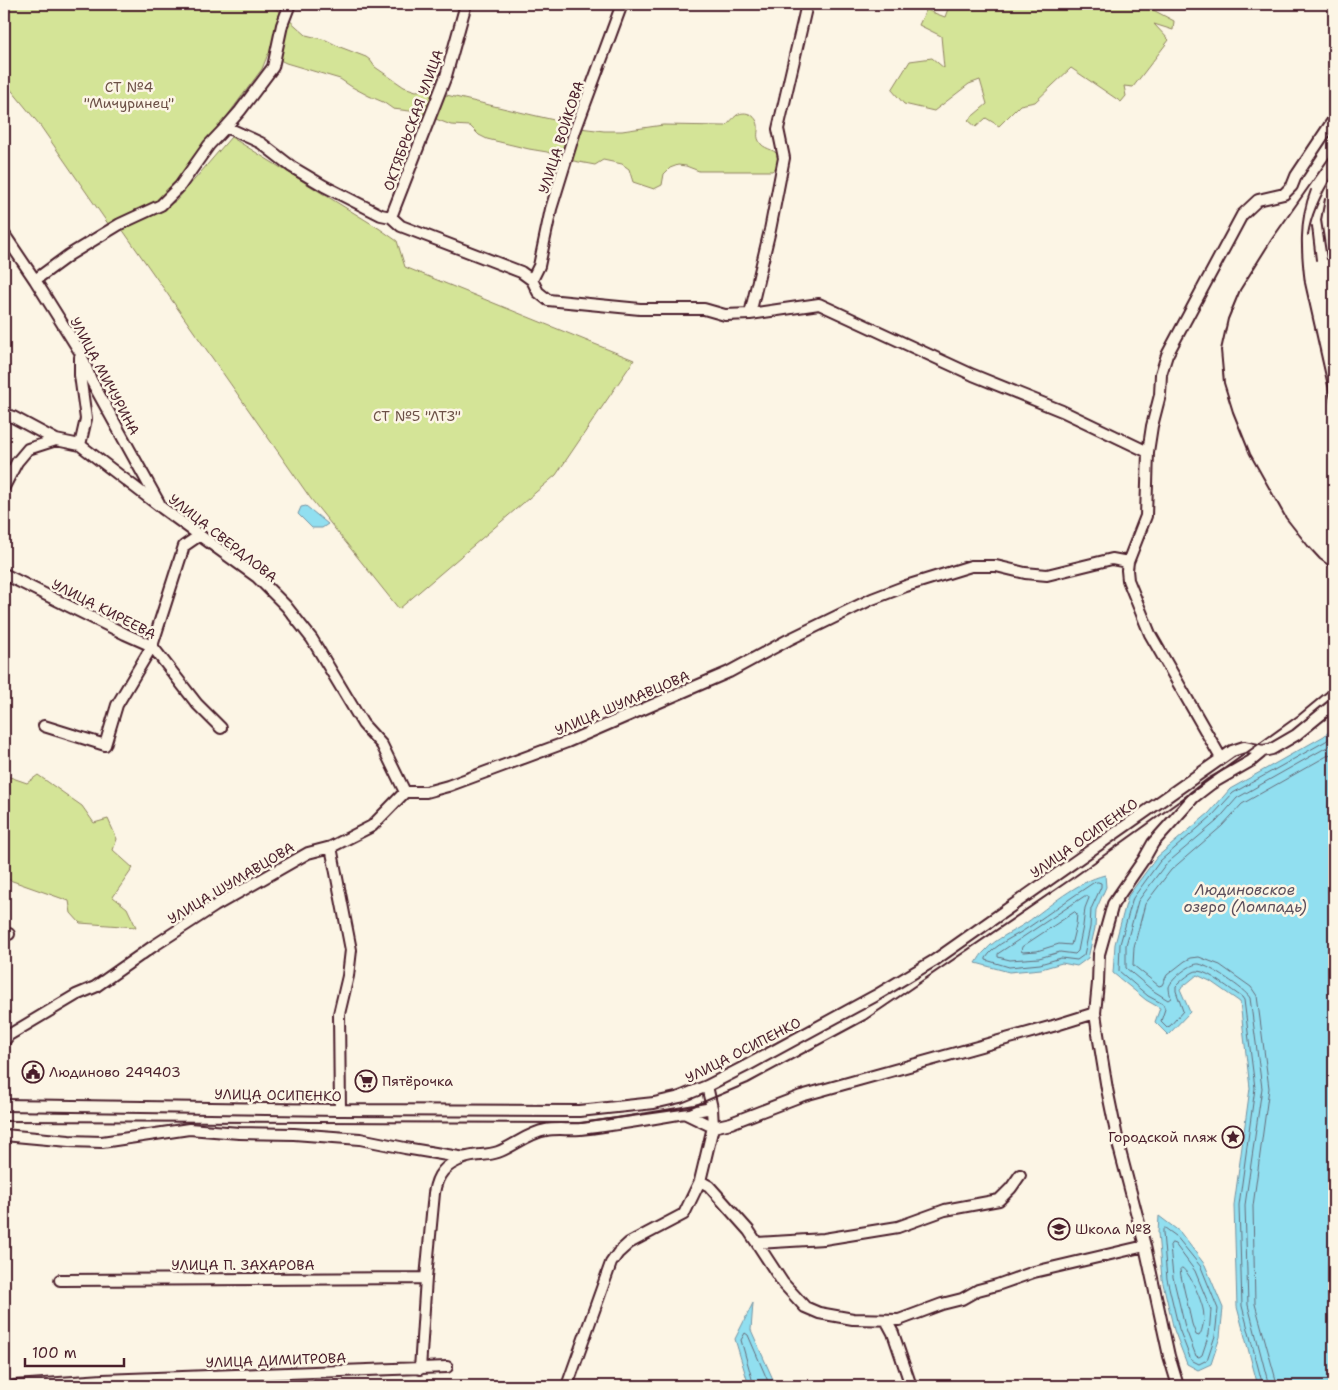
<svg xmlns="http://www.w3.org/2000/svg" width="1338" height="1390" font-family="'Shantell Sans',sans-serif">
<style>
.green{fill:#d4e497;stroke:#8f8261}
.water{fill:#91dff0;stroke:#7592a1}
.lines{fill:none;stroke-linecap:round;stroke-linejoin:round}
.shore{stroke:#666c7a;stroke-width:1}
.minor-casing{stroke:#4a1f2b;stroke-width:14}
.minor{stroke:#fcf5e5;stroke-width:10}
.rail{stroke:#4a1f2b;stroke-width:2}
.labels{text-anchor:middle;dominant-baseline:central;stroke-width:5;stroke-linejoin:round;paint-order:stroke}
.park-label{font-size:14px;fill:#6c5046;stroke:#fcf5e5}
.street-label{font-size:14px;fill:#4a1f2b;stroke:#fcf5e5}
.poi-label{font-size:14px;fill:#4a1f2b;stroke:#fcf5e5;text-anchor:start}
.water-label{font-size:15px;font-style:italic;fill:#5c4f5c;stroke:#fcf5e5}
</style>
<rect width="100%" height="100%" fill="#fcf5e5"/>
<filter id="ink" filterUnits="userSpaceOnUse"><feTurbulence type="fractalNoise" baseFrequency=".02" numOctaves="2"/><feDisplacementMap in="SourceGraphic" scale="10" xChannelSelector="R" yChannelSelector="G"/><feConvolveMatrix kernelMatrix="1 2 1 2 8 2 1 2 1" color-interpolation-filters="sRGB"/></filter>
<g filter="url(#ink)">
<!-- green -->
<path class="green" d="M4 4H262L278 10 306 35 326 40 340 47 366 57 370 60 375 67 404 87 416 91 425 90 554 120 572 127 604 131H622L663 125 726 126C729 123 733 118 737 115 746 110 756 115 758 125 759 133 755 136 761 144 766 150 777 149 779 158 780 164 776 168 772 171H699L686 166 678 165 670 168 664 174 662 185 654 189 633 182 629 169 622 164 603 160 595 165 563 159 547 152 529 149 487 139 479 135 470 126 451 125 418 112 393 109 383 102 369 96 352 87 340 79 286 63 268 54 262 69 164 201 111 228 39 124 4 81Z
M947 4H1142L1174 21 1173 30 1154 24 1169 40 1133 87 1124 86 1126 96 1121 102 1071 68 1035 102 1020 105 999 126 986 118 976 127 968 120 987 104 980 80 969 84 934 111 904 104 892 90 910 61 932 58 944 68 941 36 919 25 926 10 945 17 949 6Z
M231 137 380 229 397 241 405 267 634 360 556 475 399 609 311 499 122 229 176 201Z
M4 775 27 783 38 775 82 806 94 823 108 819 117 839 113 850 133 868 113 897 127 908 136 927 80 923 71 913 69 901 4 878Z"/>
<!-- water -->
<path class="water" d="M306 506 328 524 322 528H312L298 514 301 507Z
M1334 727V1386H1258L1237 1307 1234 1205 1250 1088 1240 1002 1210 981 1197 975 1180 989 1190 1012 1168 1035 1155 1022 1160 1008 1146 1000 1113 973 1115 944 1128 896 1157 857 1209 813 1230 789 1324 736Z
M1105 875 1106 887 1096 910 1095 928 1088 958 1077 966 1062 963 1041 969 1009 972 976 963C979 959 981 954 985 951 996 938 1013 932 1026 923 1050 906 1076 882 1105 875Z
M1159 1216 1180 1232 1205 1265 1223 1308 1220 1337 1211 1364 1198 1370 1187 1364 1174 1330 1162 1279 1158 1233Z
M753 1303 751 1330 776 1386H749L735 1339Z"/>
<g class="lines">
<!-- shore -->
<path class="shore" d="M1098 882 1101 883V887L1091 909 1090 927 1084 955 1077 960 1061 958 1040 964 1009 967 986 960V958C996 943 1015 937 1029 927 1051 912 1072 897 1093 883Z
M1085 896H1088L1089 898 1085 908 1083 926 1078 951 1075 954 1060 952 1039 958 1010 960 998 957V954Z
M1075 912 1077 914 1076 925 1071 945 1059 944 1037 951 1023 952 1021 951 1022 947Z
M1165 1228 1176 1236 1201 1267 1218 1309 1215 1336 1207 1360 1199 1364 1191 1360 1179 1329 1167 1279 1163 1233V1230Z
M1172 1243 1175 1244 1195 1271 1211 1310 1209 1334 1202 1355 1199 1357 1196 1356 1185 1327 1173 1277 1170 1246Z
M1182 1268C1190 1272 1201 1300 1203 1309 1205 1316 1203 1331 1199 1336L1196 1335 1192 1324 1181 1276 1180 1270Z
M754 1386 741 1340 745 1333 748 1335 770 1386
M1263 1386 1242 1306 1239 1205 1255 1088 1244 1000 1242 997C1232 991 1210 972 1198 971 1193 970 1180 982 1176 986V991L1183 1011 1170 1026 1167 1027 1161 1021 1165 1009 1163 1004 1148 996 1119 971 1120 944 1133 898 1160 861 1212 816 1233 793 1326 741 1334 734
M1269 1386 1248 1305 1245 1205 1262 1088 1250 998C1245 989 1210 966 1199 964 1191 963 1171 979 1169 987 1169 991 1170 994 1171 998L1168 1000 1152 990 1126 968V945L1138 901 1165 865 1217 821 1237 798 1329 746 1334 742
M1277 1386 1276 1380 1255 1304 1253 1206 1269 1088 1257 996 1251 987 1220 965 1199 957 1191 958 1185 961 1167 975 1162 985 1159 986 1133 965 1134 947 1145 904 1171 870 1222 826 1242 804 1334 752"/>
<!-- minor casing -->
<g class="minor-casing">
<path id="minor" d="M226 127 261 143 292 167 324 186 381 215 391 217 401 226 521 272 532 280 538 292 548 300 640 309H704L725 315 750 314 819 304 973 375 1062 411 1148 452
M391 217 446 76 466 4
M4 234 35 280 80 352 91 380 159 503
M35 280 69 255 120 224 161 205 180 186 209 145 226 127 240 111 273 67 282 25 290 4
M532 280 539 266 551 209 575 131 622 4
M750 314 770 230 784 158 778 129 807 4
M80 357V375L86 419 80 445
M4 414 13 417 56 440 80 445 162 508 257 577 286 606 312 639 363 724 382 745 405 792
M4 487 17 462 28 449 56 440
M4 574 125 634 152 646 197 704 221 728
M44 726 105 745 117 705 152 646 184 546 200 535
M1221 758 1150 634 1128 580 1127 570 1128 562 1146 516 1148 452 1152 426 1160 395 1161 374 1167 355 1242 215 1258 200 1284 194 1292 186 1296 176 1334 119
M331 847 351 950 348 976 339 1014 340 1110
M4 935 9 934
M4 1041 9 1035 76 995 95 987 152 947 215 906 308 853 331 847 372 826 405 792H426L448 786 567 742 729 672 788 640 872 599 906 586 971 566H996L1025 573 1047 575 1112 559 1128 562
M4 1105 340 1110 579 1111 654 1103 680 1097 707 1086 746 1066 875 996 935 960 1232 751 1244 747 1263 751 1272 749 1296 735 1334 704
M684 1113 713 1127 731 1123 801 1096 1053 1026 1095 1013
M4 1135 69 1141 102 1142 189 1129 239 1133 294 1134 360 1139 405 1148 465 1158
M700 1181 709 1186 749 1231 783 1283 805 1307 819 1313 853 1319 899 1320 942 1304 962 1299 978 1290 997 1285 1034 1272 1145 1246
M757 1243 824 1239 898 1227 945 1210 999 1200 1011 1188 1020 1175
M60 1280 426 1278
M886 1320 893 1333 911 1386
M420 1369 426 1278 434 1193C437 1174 445 1165 464 1158 475 1154 487 1156 498 1152 514 1146 528 1133 546 1130 557 1128 569 1130 580 1129 624 1124 668 1116 712 1108
M15 1386 103 1380 447 1367
M567 1386 611 1263 618 1253 629 1243 684 1214 700 1181 713 1127 712 1108 707 1086
M1178 1386 1169 1356 1145 1246 1119 1147 1107 1089 1098 1034 1095 1013 1098 983 1099 954 1113 904 1144 859 1153 843 1194 797 1211 784 1251 761 1263 751"/>
</g>
<!-- minor -->
<use href="#minor" class="minor"/>
<!-- rail -->
<path class="rail" d="M1334 151 1272 239 1240 290 1228 319 1221 350 1224 383 1233 412 1250 454 1286 518 1308 546 1320 559 1334 569
M1311 190C1299 220 1301 252 1305 283L1333 408
M1325 199 1321 220 1327 259
M1312 226 1316 260
M1308 235C1311 213 1322 192 1334 173
M4 1121 582 1123 689 1108 748 1083 865 1020 1074 877 1299 715 1334 686"/>
</g>
</g>
<!-- icons -->
<defs>
<g id="civic-ring" transform="scale(1.125)"><circle r="9.5" fill="#fcf5e5" stroke="#4a1f2b" stroke-width="1.5"/><path d="M-.6-6.5H3V-4.5H.6V-3L4-1V1h2V6H-6V1h2V-1L-.6-3ZM-1.2 2.5V6h2.4V2.5Z" fill="#4a1f2b"/></g>
<g id="supermarket-ring" transform="scale(1.125)"><circle r="9.5" fill="#fcf5e5" stroke="#4a1f2b" stroke-width="1.5"/><path d="M-6-5.5h2.5l.6 2H6L4.5 2H-2.5L-4.4-4H-6ZM-1.5 3.2a1.3 1.3 0 1 0 .1 0ZM3 3.2a1.3 1.3 0 1 0 .1 0Z" fill="#4a1f2b"/></g>
<g id="sight-ring" transform="scale(1.125)"><circle r="9.5" fill="#fcf5e5" stroke="#4a1f2b" stroke-width="1.5"/><path d="M0-6L1.8-2.2L6-1.7L2.9 1.2L3.7 5.4L0 3.3L-3.7 5.4L-2.9 1.2L-6-1.7L-1.8-2.2Z" fill="#4a1f2b"/></g>
<g id="school-ring" transform="scale(1.125)"><circle r="9.5" fill="#fcf5e5" stroke="#4a1f2b" stroke-width="1.5"/><path d="M0-5L7-2L0 1L-7-2ZM-4 1L0 2.5L4 1V4Q0 6-4 4Z" fill="#4a1f2b"/></g>
</defs>
<g fill-rule="evenodd">
<use href="#civic-ring" x="33" y="1072"/>
<use href="#supermarket-ring" x="366" y="1081"/>
<use href="#sight-ring" x="1233" y="1137"/>
<use href="#school-ring" x="1059" y="1229"/>
</g>
<g class="labels">
<!-- park labels -->
<g class="park-label">
<text x="129" y="87">СТ №4<tspan x="129" dy="16">"Мичуринец"</tspan></text>
<text x="417" y="416">СТ №5 "ЛТЗ"</text>
</g>
<!-- street labels -->
<g class="street-label">
<text transform="translate(413 120) rotate(-70)">ОКТЯБРЬСКАЯ УЛИЦА</text>
<text transform="translate(561 137) rotate(-72)">УЛИЦА ВОЙКОВА</text>
<text transform="translate(105 376) rotate(62)">УЛИЦА МИЧУРИНА</text>
<text transform="translate(223 538) rotate(38)">УЛИЦА СВЕРДЛОВА</text>
<text transform="translate(104 609) rotate(27)">УЛИЦА КИРЕЕВА</text>
<text transform="translate(622 703) rotate(-23)">УЛИЦА ШУМАВЦОВА</text>
<text transform="translate(1084 838) rotate(-35)">УЛИЦА ОСИПЕНКО</text>
<text transform="translate(231 883) rotate(-31)">УЛИЦА ШУМАВЦОВА</text>
<text transform="translate(743 1050) rotate(-27)">УЛИЦА ОСИПЕНКО</text>
<text transform="translate(278 1095) rotate(1)">УЛИЦА ОСИПЕНКО</text>
<text x="243" y="1265">УЛИЦА П. ЗАХАРОВА</text>
<text transform="translate(276 1360) rotate(-2)">УЛИЦА ДИМИТРОВА</text>
</g>
<!-- poi labels -->
<g class="poi-label">
<text x="49" y="1072">Людиново 249403</text>
<text x="382" y="1081">Пятёрочка</text>
<text x="1217" y="1137" text-anchor="end">Городской пляж</text>
<text x="1075" y="1229">Школа №8</text>
</g>
<!-- water labels -->
<g class="water-label">
<text x="1245" y="890">Людиновское<tspan x="1245" dy="17">озеро (Ломпадь)</tspan></text>
</g>
</g>
<!-- margin -->
<rect width="1338" height="1390" fill="none" stroke="#fcf5e5" stroke-width="20"/>
<rect x="10" y="10" width="1318" height="1370" fill="none" stroke="#4a1f2b" stroke-width="2" filter="url(#ink)"/>
<!-- scale -->
<path d="M25 1358v8h99v-8" fill="none" stroke="#4a1f2b" stroke-width="2.5"/>
<text x="32" y="1358" font-size="15" fill="#4a1f2b" stroke="#fcf5e5" stroke-width="4" paint-order="stroke">100 m</text>
</svg>
